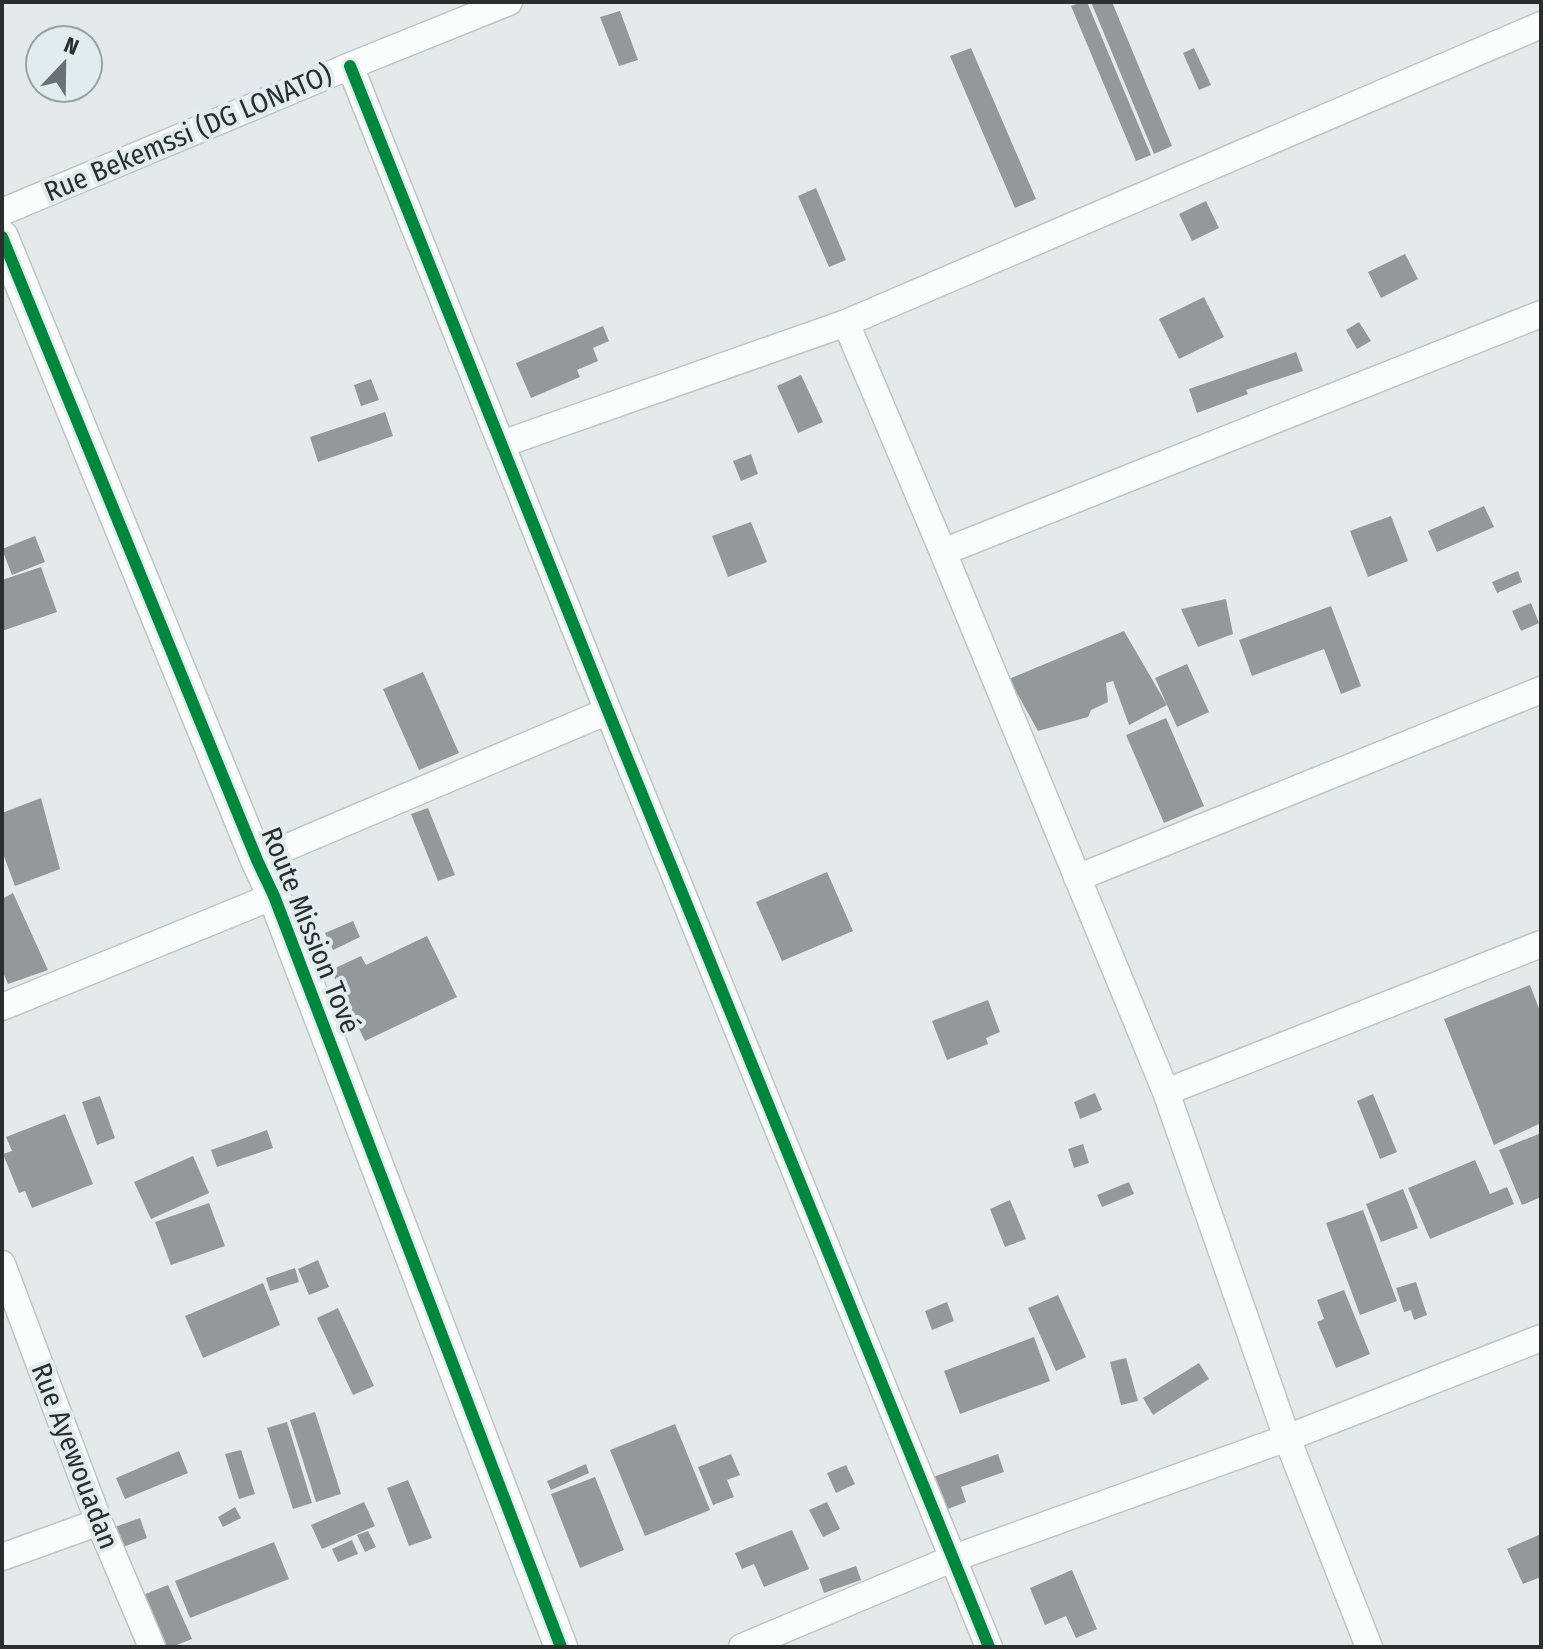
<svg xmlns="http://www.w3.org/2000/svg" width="1543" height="1649" font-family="'Fira Sans Condensed',sans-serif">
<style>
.building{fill:#939898}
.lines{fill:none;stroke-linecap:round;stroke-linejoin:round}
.minor-casing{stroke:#bfc4c4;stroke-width:29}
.tertiary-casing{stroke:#bfc4c4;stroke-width:35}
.minor{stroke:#fbfcfc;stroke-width:26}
.tertiary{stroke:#fbfcfc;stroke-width:32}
.cycleway-casing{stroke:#e1eded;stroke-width:17}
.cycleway{stroke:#00873e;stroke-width:12}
.labels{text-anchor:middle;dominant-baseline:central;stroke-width:8;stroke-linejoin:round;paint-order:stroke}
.street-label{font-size:28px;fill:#2a2e2e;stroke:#e1eded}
</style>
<rect width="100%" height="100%" fill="#e4eaea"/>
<!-- building -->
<path class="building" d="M1082 2H1087L1151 155 1136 161 1071 6Z
M1091 2H1112L1172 146 1154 154Z
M620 11 638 60 619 66 600 17Z
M971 48 1036 199 1015 208 950 56Z
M1194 48 1211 85 1199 90 1183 53Z
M816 188 846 260 829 267 798 196Z
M1206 201 1219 228 1192 241 1179 214Z
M1405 254 1418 279 1381 298 1368 272Z
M1204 297 1224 337 1179 359 1159 319Z
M1359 322 1371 341 1357 349 1346 330Z
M603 326 609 341 593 348 598 361 577 370 580 377 531 398 516 363Z
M1296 352 1303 371 1246 390 1248 394 1197 413 1189 389Z
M801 375 823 422 798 433 777 386Z
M371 379 379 400 361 406 354 385Z
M385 412 393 436 318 462 310 437Z
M751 454 758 474 741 481 733 461Z
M1484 506 1494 527 1437 552 1428 531Z
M1391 516 1408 561 1368 577 1350 531Z
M751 522 767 562 728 577 712 536Z
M35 536 45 562 12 575 2 549Z
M41 567 57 612 2 631V580Z
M1518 571 1522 582 1497 593 1492 582Z
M1226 599 1233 634 1198 647 1181 609Z
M1531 603 1539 623 1521 631 1512 611Z
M1331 606 1361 686 1341 694 1324 649 1252 676 1239 640Z
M1124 631 1167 705 1129 725 1113 681 1106 683 1108 702 1091 710 1088 717 1038 731 1009 679Z
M1187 664 1209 712 1177 727 1155 678Z
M423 672 459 753 419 770 383 689Z
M1166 718 1204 806 1164 823 1126 735Z
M41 798 60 869 15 886 2 851V813Z
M428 808 455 875 438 881 411 814Z
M827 872 853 931 782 961 756 902Z
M13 893 48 970 8 984 2 970V899Z
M353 921 360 937 333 950 325 933Z
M427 936 457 997 365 1041 331 970 361 956 366 965Z
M1530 985 1541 1014V1123L1494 1145 1444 1019Z
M988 1000 1000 1032 986 1038 988 1044 947 1060 932 1021Z
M1095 1093 1102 1110 1080 1119 1074 1102Z
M1373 1094 1397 1152 1380 1159 1357 1101Z
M100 1096 115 1138 97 1145 82 1102Z
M65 1114 93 1184 32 1208 25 1191 19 1193 3 1154 12 1151 6 1137Z
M267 1130 273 1148 217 1167 211 1150Z
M1541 1133V1197L1522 1205 1499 1150Z
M1083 1144 1089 1163 1074 1168 1068 1149Z
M193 1156 209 1193 151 1219 134 1182Z
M1475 1160 1490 1194 1507 1187 1514 1204 1430 1239 1408 1188Z
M1129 1182 1134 1194 1102 1207 1097 1195Z
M1403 1189 1418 1228 1381 1242 1366 1204Z
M1010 1200 1026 1239 1005 1247 990 1209Z
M209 1203 225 1246 171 1265 155 1222Z
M1363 1210 1397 1301 1360 1315 1326 1223Z
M318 1260 329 1287 309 1295 298 1269Z
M295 1268 299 1282 270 1291 266 1278Z
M1416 1282 1427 1315 1414 1320 1411 1310 1404 1312 1396 1288Z
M263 1283 280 1325 203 1358 185 1316Z
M1344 1290 1370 1354 1336 1368 1317 1322 1324 1319 1317 1300Z
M1058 1295 1086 1357 1056 1371 1028 1308Z
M947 1302 954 1321 932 1330 925 1311Z
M338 1308 374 1386 353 1395 317 1318Z
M1034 1337 1050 1381 960 1414 944 1371Z
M1126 1358 1138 1401 1121 1405 1110 1362Z
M1199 1363 1209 1379 1153 1415 1143 1398Z
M315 1412 341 1494 316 1502 290 1420Z
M287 1422 312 1503 293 1509 267 1428Z
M675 1424 710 1510 645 1536 610 1450Z
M241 1450 255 1494 239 1499 225 1454Z
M179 1451 188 1473 125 1499 116 1478Z
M731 1454 740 1475 727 1480 734 1497 713 1505 698 1467Z
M998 1454 1004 1472 961 1487 966 1502 945 1510 933 1477Z
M586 1464 589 1473 551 1490 547 1481Z
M846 1465 855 1484 836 1493 827 1473Z
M595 1477 624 1550 580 1568 551 1494Z
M408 1480 432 1538 409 1546 387 1488Z
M364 1502 375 1526 322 1549 311 1525Z
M827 1502 840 1529 823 1537 809 1510Z
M235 1507 241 1518 223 1527 218 1517Z
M140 1518 147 1538 123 1547 115 1527Z
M792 1530 809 1569 764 1587 754 1564 742 1569 735 1553Z
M368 1531 376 1547 365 1552 357 1535Z
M1541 1534V1577L1523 1584 1507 1549Z
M352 1540 358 1554 338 1562 332 1549Z
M274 1542 289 1579 190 1618 175 1581Z
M856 1566 861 1580 824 1593 819 1579Z
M1072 1570 1097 1629 1076 1638 1066 1616 1045 1625 1030 1588Z
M168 1585 192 1639 172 1647H154L133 1599Z"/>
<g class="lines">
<!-- minor casing -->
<g class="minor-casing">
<path id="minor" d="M350 66 608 711 989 1647
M2 212 350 66 509 2
M846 323 943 552 1166 1092 1287 1438 1369 1647
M502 444 846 323 1541 25
M943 552 1541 314
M257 860 608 711
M1077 878 1541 690
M2 1007 274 896
M1166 1092 1541 944
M2 1264 99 1522 152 1647
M2 1557 99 1522
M742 1647 954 1558 1287 1438 1541 1338"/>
</g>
<!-- tertiary casing -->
<g class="tertiary-casing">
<path id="tertiary" d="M2 237 257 860 274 896 561 1647"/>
</g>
<!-- minor -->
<use href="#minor" class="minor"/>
<!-- tertiary -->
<use href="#tertiary" class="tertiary"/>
<!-- cycleway casing -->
<g class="cycleway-casing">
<path id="cycleway" d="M350 66 608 711 989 1647
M2 237 257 860 274 896 561 1647"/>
</g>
<!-- cycleway -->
<use href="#cycleway" class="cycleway"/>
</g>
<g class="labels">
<!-- street labels -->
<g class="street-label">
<text transform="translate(188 133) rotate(-23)">Rue Bekemssi (DG LONATO)</text>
<text transform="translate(311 930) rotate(68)">Route Mission Tové</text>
<text transform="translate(75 1456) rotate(69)">Rue Ayewouadan</text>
</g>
</g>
<!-- border -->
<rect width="1543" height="1649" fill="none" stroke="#2a2e2e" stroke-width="8"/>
<!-- north arrow -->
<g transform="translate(64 64) rotate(22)"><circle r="38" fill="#e1eded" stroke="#98a1a1" stroke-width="2"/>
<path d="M0-6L14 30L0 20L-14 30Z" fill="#6b7070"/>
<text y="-12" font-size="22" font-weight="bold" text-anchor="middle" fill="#2a2e2e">N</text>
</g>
</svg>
